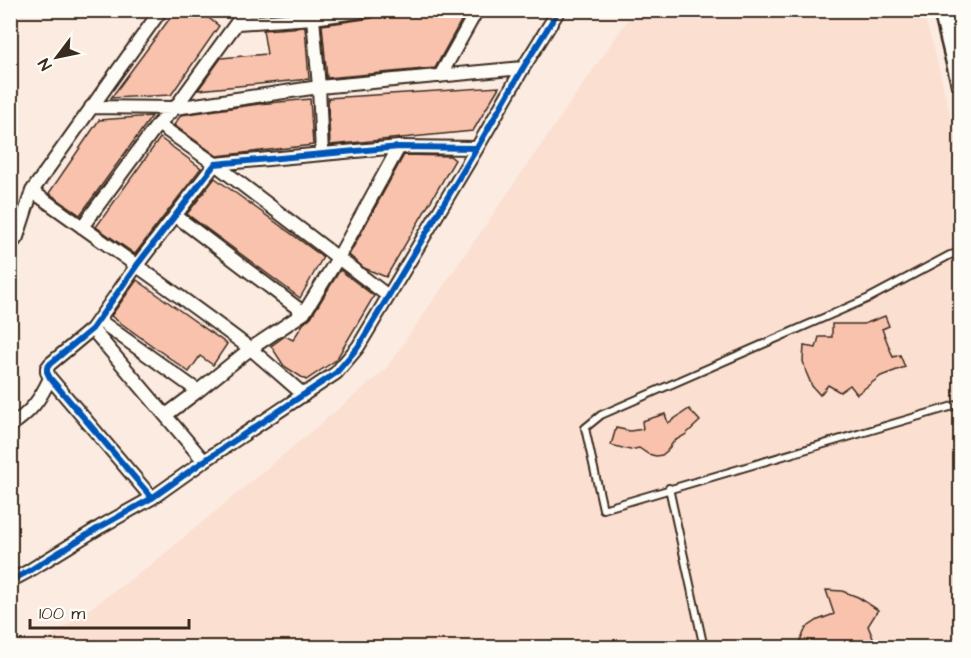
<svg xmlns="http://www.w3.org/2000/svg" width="971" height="658" font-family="'Architects Daughter',sans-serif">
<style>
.built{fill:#fbdfd1}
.building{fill:#f9c2ad;stroke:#3b2a1e;stroke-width:1.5}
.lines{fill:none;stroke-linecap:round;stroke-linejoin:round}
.service-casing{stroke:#3b2a1e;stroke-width:10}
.minor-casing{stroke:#3b2a1e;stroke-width:16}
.secondary-casing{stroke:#3b2a1e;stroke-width:21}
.service{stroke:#fdfcf7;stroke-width:6}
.minor{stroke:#fdfcf7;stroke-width:12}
.secondary{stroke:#fdfcf7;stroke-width:16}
.cycleway-casing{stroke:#fdfcf7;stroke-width:10}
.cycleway{stroke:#0057b8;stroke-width:6}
</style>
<rect width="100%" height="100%" fill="#fcebe1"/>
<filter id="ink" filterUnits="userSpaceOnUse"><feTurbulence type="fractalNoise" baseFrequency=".0167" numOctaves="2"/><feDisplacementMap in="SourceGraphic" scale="12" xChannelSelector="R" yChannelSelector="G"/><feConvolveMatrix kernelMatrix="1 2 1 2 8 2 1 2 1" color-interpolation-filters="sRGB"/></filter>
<g filter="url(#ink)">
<!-- built -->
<path class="built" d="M634 11H922L934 49 960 156V647L35 648 151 565 385 370Z"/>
<!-- building -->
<path class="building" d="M176 10H198L219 26 171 95 111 98Z
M427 10H455L462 19 435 68 327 78 322 25 372 18 377 15Z
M305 27 309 79 198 90 221 58 267 54 263 30Z
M499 87 473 131 330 145 328 98Z
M310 99 313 145 217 156 174 125 181 115 259 104Z
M152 116 80 215 49 193 99 120Z
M160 138 201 168 135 254 96 227Z
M404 155 450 156 455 160 386 277 364 268 349 255Z
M215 178 323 257 300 298 187 214Z
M340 270 374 296 336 360 306 380 284 366 271 346 285 336 293 340 303 324 311 317Z
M137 280 227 344 213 365 200 356 189 372 111 316Z
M885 316 889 326 882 329 893 357 900 355 905 367 881 376 857 394 850 385 840 392 828 385 820 395 812 386 806 372 803 361 804 346 816 348 819 337H832V324H864Z
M689 409 700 421 685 435 674 441 667 451 662 455 656 456 648 454 639 448 630 450 611 445 616 428 630 431 643 429 642 421 665 414 668 423Z
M826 590 842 591 858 597 878 610 868 626 877 648H799L800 641 806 628 818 620 834 614Z"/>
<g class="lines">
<!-- service casing -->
<g class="service-casing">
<path id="service" d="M960 257 954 254 950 255 869 298 601 415 585 428 603 509 960 404
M669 488 704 648"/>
</g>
<!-- minor casing -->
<g class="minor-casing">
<path id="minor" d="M318 10 313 18 319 87 322 154
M238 23 313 18 371 10
M440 76 477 10
M91 107 175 108 319 87 523 68
M158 124 215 164 388 296
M32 191C104 243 177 293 248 347 267 362 285 379 304 395
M176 216 304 313
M82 227 158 124 175 108 246 10
M10 246 17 237 32 191 161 10
M100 321 198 391
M92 329 204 461
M166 415 198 391 250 349 304 313 338 258 399 147
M10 426C31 412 40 400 50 378
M152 498 50 378 47 372V368L50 364 92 329 137 265 215 164 399 147 477 148
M10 581 27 572 100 527 152 498 204 461 336 373 358 347 477 148 523 68 559 10"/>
</g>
<!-- secondary casing -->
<g class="secondary-casing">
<path id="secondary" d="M942 10 960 83"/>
</g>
<!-- service -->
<use href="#service" class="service"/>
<!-- minor -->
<use href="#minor" class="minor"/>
<!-- secondary -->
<use href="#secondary" class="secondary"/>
<!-- cycleway casing -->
<g class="cycleway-casing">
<path id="cycleway" d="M152 498 50 378 47 372V368L50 364 92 329 137 265 215 164 399 147 477 148
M10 581 27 572 100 527 152 498 204 461 336 373 358 347 477 148 523 68 559 10"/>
</g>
<!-- cycleway -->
<use href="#cycleway" class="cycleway"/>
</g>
</g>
<!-- margin -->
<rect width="971" height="658" fill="none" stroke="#fdfcf7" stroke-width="36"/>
<rect x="18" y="18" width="935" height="622" fill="none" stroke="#3b2a1e" stroke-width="2" filter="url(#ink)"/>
<!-- north arrow -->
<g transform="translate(57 57) rotate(238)" stroke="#fdfcf7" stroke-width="4.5" paint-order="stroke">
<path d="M0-4.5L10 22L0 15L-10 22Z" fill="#3b2a1e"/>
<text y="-9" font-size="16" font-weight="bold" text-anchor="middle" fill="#3b2a1e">N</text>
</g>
<!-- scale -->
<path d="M30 619v9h159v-9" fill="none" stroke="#3b2a1e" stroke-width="3"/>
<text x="39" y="619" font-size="18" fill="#3b2a1e" stroke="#fdfcf7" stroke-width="4.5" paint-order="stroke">100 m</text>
</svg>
